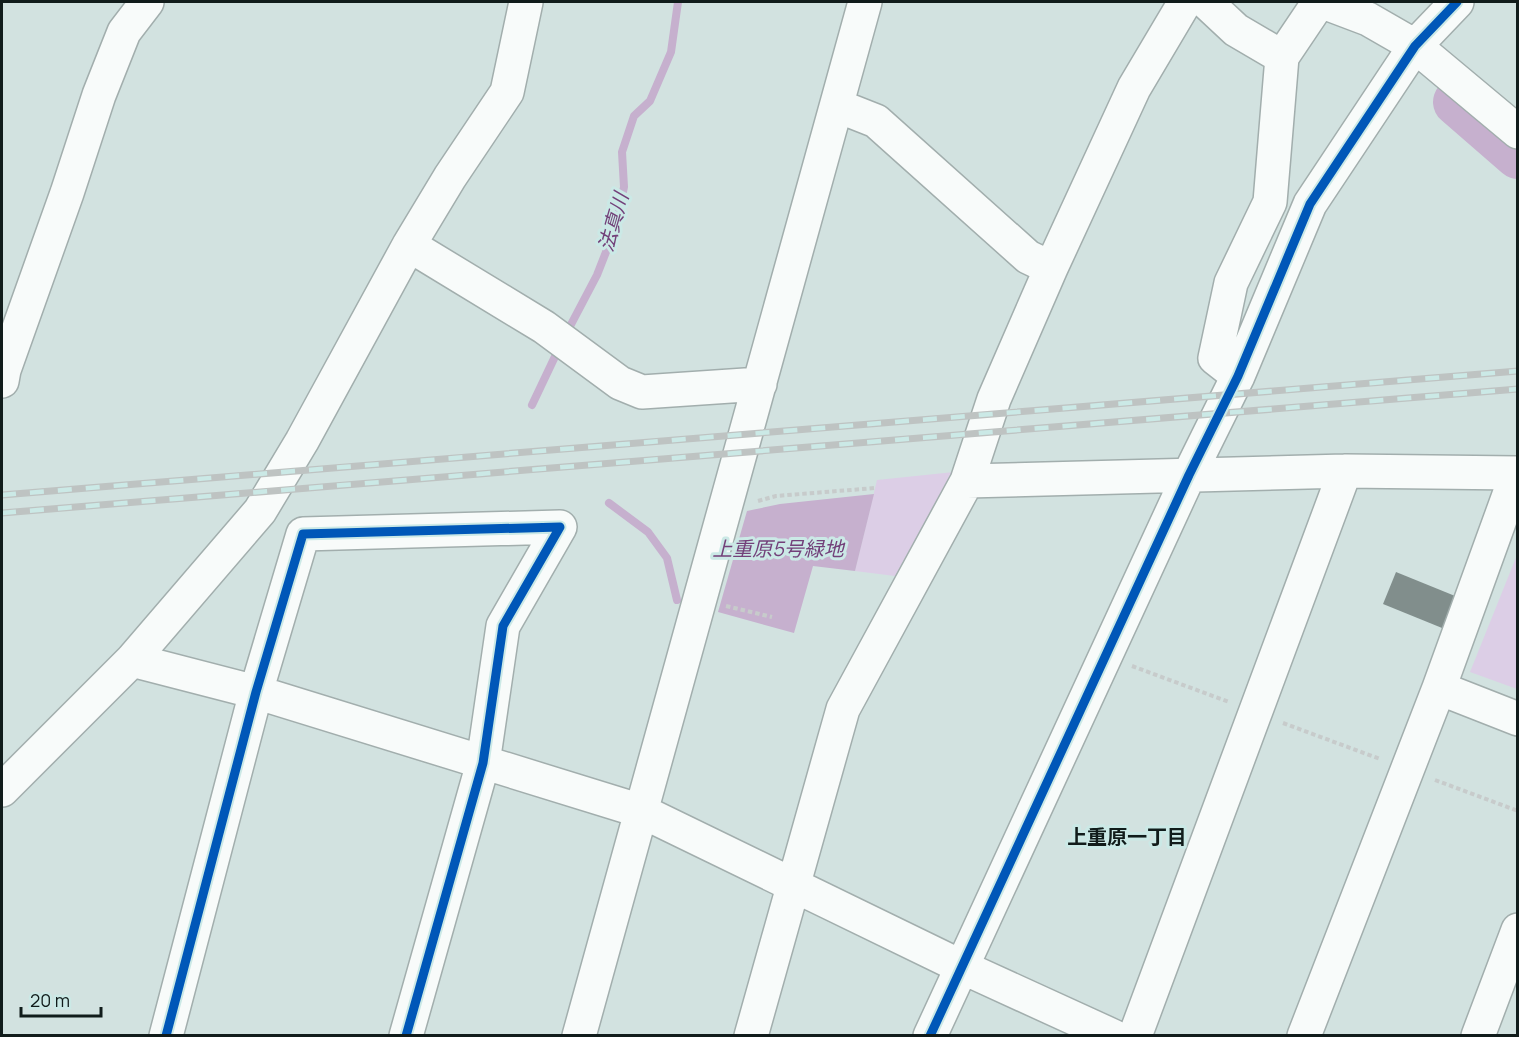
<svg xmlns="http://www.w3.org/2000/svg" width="1519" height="1037" font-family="Manrope,'Noto Sans JP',sans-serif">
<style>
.green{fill:#dccee6}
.water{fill:#c6b0ce}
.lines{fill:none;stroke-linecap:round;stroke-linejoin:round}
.stream{stroke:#c6b0ce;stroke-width:8}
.river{stroke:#c6b0ce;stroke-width:48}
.building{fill:#818e8c}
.minor-casing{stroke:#a2aead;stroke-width:36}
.path{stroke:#c7cbcb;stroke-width:4;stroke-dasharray:4.5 3;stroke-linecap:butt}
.minor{stroke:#f8fbfa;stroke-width:33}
.rail-casing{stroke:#bec3c2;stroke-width:7}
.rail{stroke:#cbe9e6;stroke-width:4.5;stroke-dasharray:14;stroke-linecap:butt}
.cycleway-casing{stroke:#cbe9e6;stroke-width:13}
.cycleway{stroke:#0057b8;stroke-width:9}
.labels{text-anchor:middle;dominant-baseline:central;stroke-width:6;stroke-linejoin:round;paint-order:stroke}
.water-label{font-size:20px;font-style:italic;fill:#73417a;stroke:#cbe9e6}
.neighbourhood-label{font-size:20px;font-weight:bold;fill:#111c1b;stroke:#cbe9e6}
</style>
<rect width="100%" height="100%" fill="#d2e2e0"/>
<!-- green -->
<path class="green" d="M954 472 895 576 855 571 877 480Z
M1517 555 1518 689H1517L1470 672Z"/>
<!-- water -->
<path class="water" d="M874 494 855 571 813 566 794 633 718 612 747 511 780 504Z"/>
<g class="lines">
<!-- stream -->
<path class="stream" d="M566 334 597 275 615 229 624 187 622 152 634 116 650 101 671 52 678 2
M532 405 560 346
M609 503 648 532 667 558 677 600"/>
<!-- river -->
<path class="river" d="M1457 102 1518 155"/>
</g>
<!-- building -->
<path class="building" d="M1396 572 1460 598 1447 630 1383 604Z"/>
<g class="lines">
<!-- minor casing -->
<g class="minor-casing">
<path id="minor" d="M1206 2 1236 30 1282 57
M1323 2 1368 19 1415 46 1518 132
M838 106 876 121 1028 257 1051 268
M409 245 544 327 620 383 642 392 760 384
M1238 376 1215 358 1231 283 1270 202 1282 57 1319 2
M2 381 4 370 67 193 99 95 124 32 147 2
M967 481 1345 471 1517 473 1439 688 1304 1036
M132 660 256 692 641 811 962 967 1113 1036
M1439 688 1518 719
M2 790 132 660 260 511 302 441 409 245 450 177 507 92 526 2
M166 1036 256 692 303 534 560 527 503 626 483 763 406 1036
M579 1036 865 2
M751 1036 843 709 967 481 994 399 1051 268 1134 88 1185 2
M930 1036 1189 475 1238 376 1310 204 1415 46 1457 2
M1135 1036 1345 471
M1478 1036 1518 930"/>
</g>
<!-- path -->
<path class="path" d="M758 501 776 496 875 488
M726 606 772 617
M1132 666 1229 702
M1283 723 1380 759
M1435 780 1518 811"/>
<!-- minor -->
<use href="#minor" class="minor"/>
<!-- rail casing -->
<g class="rail-casing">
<path id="rail" d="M2 495 1518 371
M2 513 1518 389"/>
</g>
<!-- rail -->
<use href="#rail" class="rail"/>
<!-- cycleway casing -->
<g class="cycleway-casing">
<path id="cycleway" d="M166 1036 256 692 303 534 560 527 503 626 483 763 406 1036
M930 1036 1189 475 1238 376 1310 204 1415 46 1457 2"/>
</g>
<!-- cycleway -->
<use href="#cycleway" class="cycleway"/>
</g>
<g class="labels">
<!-- water labels -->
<g class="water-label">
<text transform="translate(613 222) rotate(-74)">法真川</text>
<text x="778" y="548">上重原5号緑地</text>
</g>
<!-- neighbourhood labels -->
<g class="neighbourhood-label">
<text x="1127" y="836">上重原一丁目</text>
</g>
</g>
<!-- border -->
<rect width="1519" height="1037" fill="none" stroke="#111c1b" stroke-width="6"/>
<!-- scale -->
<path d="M21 1007v9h80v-9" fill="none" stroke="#111c1b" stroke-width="3"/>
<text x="30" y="1007" font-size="18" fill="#111c1b" stroke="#cbe9e6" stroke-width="4.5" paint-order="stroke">20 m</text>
</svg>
